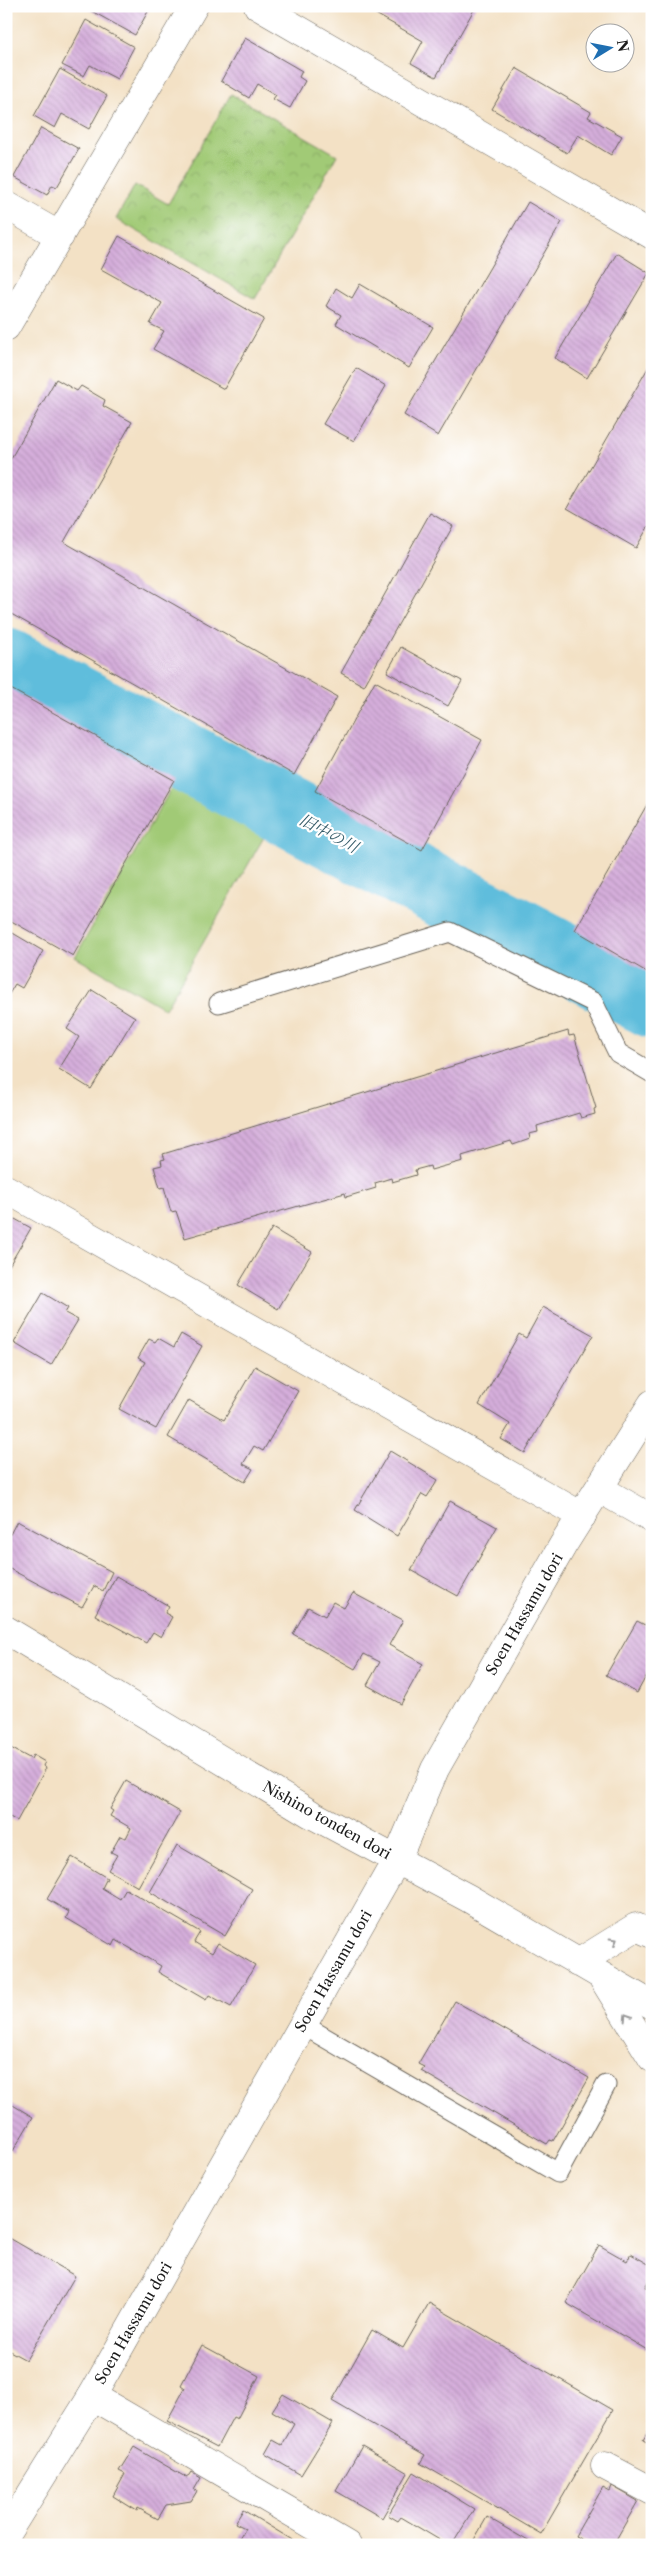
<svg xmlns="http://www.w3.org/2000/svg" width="658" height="2551" font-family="'Libre Caslon Text','Noto Serif JP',serif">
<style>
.park{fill:url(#park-crowns);stroke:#5e7349}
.pitch{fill:#a1ca76;stroke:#5e7349}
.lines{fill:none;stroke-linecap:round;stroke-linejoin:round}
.river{stroke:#5ebddc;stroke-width:70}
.building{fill:url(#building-back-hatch)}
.lane-casing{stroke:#676157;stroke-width:21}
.street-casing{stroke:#676157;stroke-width:29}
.secondary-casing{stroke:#676157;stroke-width:29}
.lane{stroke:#fff;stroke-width:19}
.street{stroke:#fff;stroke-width:28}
.secondary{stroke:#fff;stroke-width:28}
.oneway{stroke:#999}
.labels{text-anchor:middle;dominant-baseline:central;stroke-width:4.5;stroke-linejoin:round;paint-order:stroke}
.street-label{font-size:15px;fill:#1c1c1c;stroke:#fff}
.water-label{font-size:16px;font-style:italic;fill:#365c69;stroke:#fff}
</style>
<defs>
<pattern id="park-crowns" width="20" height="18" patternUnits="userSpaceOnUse" patternTransform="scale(1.25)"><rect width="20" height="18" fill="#a1ca76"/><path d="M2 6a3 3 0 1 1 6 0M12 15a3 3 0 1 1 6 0" fill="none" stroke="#8aad66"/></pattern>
<pattern id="building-back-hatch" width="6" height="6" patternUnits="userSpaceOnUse" patternTransform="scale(1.25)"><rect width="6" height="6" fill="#d5aedb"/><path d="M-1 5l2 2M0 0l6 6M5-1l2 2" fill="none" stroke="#b695bb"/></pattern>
</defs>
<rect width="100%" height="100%" fill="#fff"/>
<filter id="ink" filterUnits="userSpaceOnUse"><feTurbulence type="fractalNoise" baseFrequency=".02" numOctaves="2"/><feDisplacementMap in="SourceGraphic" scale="10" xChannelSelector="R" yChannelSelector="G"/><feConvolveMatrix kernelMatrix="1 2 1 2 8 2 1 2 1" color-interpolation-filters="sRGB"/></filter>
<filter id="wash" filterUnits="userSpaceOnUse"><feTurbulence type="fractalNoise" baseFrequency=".0096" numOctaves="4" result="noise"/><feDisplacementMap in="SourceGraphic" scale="20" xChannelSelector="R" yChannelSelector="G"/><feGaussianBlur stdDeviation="1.12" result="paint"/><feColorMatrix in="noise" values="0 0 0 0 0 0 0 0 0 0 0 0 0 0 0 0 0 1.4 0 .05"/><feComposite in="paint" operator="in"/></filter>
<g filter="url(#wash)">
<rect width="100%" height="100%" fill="#f3e1c5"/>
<!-- park -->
<path class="park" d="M231 94 337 155 255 299 116 219 135 185 168 204Z"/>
<!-- pitch -->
<path class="pitch" d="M180 773 271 825 165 1009 75 957Z"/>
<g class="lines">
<!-- river -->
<path class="river" d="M6 663 652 1003"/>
</g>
<g id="blocks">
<!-- building -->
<path class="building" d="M87 6H151L135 35 86 8Z
M368 6H476L436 77 411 63 423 41 367 9Z
M86 20 134 47 117 79 90 65 84 76 62 65Z
M245 38 302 71 299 77 305 81 290 108 273 99 276 95 257 84 249 98 221 81Z
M516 68 591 112 588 117 622 136 611 155 578 135 567 153 492 109Z
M60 69 107 96 89 129 62 114 55 128 34 116Z
M41 128 79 149 57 187 52 185 47 195 14 177Z
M528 202 562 222 438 436 404 415Z
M119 236 264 319 224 389 153 349 164 331 150 324 162 303 101 269Z
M617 253 649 273 587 378 555 358Z
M360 284 433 327 409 368 336 324 341 315 326 306 336 288 352 298Z
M652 361V520L636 548 567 508Z
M356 368 386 386 354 441 323 424Z
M56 379 77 391 81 386 105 400 103 406 132 422 64 542 337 697 294 775 6 611V467Z
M430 513 453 526 364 686 341 673Z
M401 647 462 681 448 706 387 672Z
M375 681 482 740 422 850 315 791Z
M9 688 174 780 73 956 6 918V694Z
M652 796V975L575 930Z
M6 929 43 951 22 988 15 984 6 999Z
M92 990 135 1017 91 1089 59 1069 79 1037 67 1029Z
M568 1031 569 1036 574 1035 596 1108 594 1109 595 1114 581 1118 579 1113 537 1126 538 1132 529 1134 530 1139 513 1145 511 1141 462 1156 463 1161 431 1170 430 1166 415 1170 416 1175 392 1182 391 1178 375 1183 376 1188 346 1197 345 1193 185 1238 176 1211 171 1212 164 1187 160 1188 154 1167 162 1165 161 1160 165 1159 163 1154Z
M6 1214 31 1228 6 1271Z
M272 1228 312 1252 278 1309 238 1285Z
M43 1293 68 1308 65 1313 78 1320 51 1365 14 1343Z
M543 1307 593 1335 525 1453 501 1439 510 1424 479 1405 519 1334 526 1338Z
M181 1334 202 1346 156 1429 119 1409 145 1362 138 1358 149 1339 155 1342 158 1338 174 1347Z
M255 1366 298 1391 263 1451 254 1446 243 1464 253 1469 245 1482 168 1437 189 1400 224 1420Z
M390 1451 438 1480 427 1497 422 1494 397 1536 355 1510Z
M450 1501 497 1527 458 1596 411 1570Z
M17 1521 112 1572 103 1591 94 1586 82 1607 6 1567V1542Z
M116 1576 169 1606 165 1613 172 1617 161 1637 153 1632 146 1643 95 1615Z
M353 1593 403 1620 389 1645 423 1664 401 1704 367 1685 380 1662 364 1654 355 1669 293 1634 308 1607 325 1616 333 1602 344 1608Z
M652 1614V1673L649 1671 637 1693 606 1675 637 1621 645 1625Z
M6 1740 9 1741 7 1746 31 1759 33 1755 45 1762 43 1766 46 1768 17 1821 6 1815Z
M126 1781 180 1812 138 1887 108 1870 117 1855 111 1852 120 1836 126 1838 131 1828 110 1816 113 1811 110 1809Z
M177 1845 252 1889 225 1936 150 1892Z
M72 1857 107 1878 102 1888 120 1899 126 1889 200 1932 194 1942 212 1953 218 1943 255 1965 231 2007 209 1995 206 2000 158 1972 161 1966 116 1940 113 1946 66 1918 69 1912 47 1899Z
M455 2001 589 2078 553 2141 550 2140 547 2144 421 2071 424 2067 418 2064Z
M6 2101 33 2117 13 2151 6 2146Z
M6 2236 75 2276 26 2360 6 2349Z
M599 2245 627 2261 631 2254 652 2266V2274L645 2287 652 2291V2346L649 2351 566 2303Z
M429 2303 613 2410 541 2534 420 2463 425 2455 332 2401 372 2330 403 2348Z
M202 2345 259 2376 237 2419 233 2417 217 2447 167 2421 185 2388 181 2385Z
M283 2394 333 2423 301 2475 265 2454 273 2440 282 2445 294 2424 272 2411Z
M652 2425V2445L643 2440Z
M362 2446 408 2473 382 2518 336 2491Z
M134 2447 187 2478 191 2472 201 2478 194 2490 197 2491 191 2501 166 2505 158 2519 138 2508 137 2511 113 2496 125 2474 119 2471Z
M414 2472 474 2509 452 2545H448L401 2517 398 2521 388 2515Z
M612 2486 638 2501 613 2545H591L575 2536 603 2487 610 2491Z
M243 2510 294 2541 292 2545H235L245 2528 235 2523Z
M487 2517 535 2545H471Z"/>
</g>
</g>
<g filter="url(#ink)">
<use href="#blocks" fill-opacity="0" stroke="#676157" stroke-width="1"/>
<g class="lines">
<!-- lane casing -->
<g class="lane-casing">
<path id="lane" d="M219 1003 450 932 593 1002 618 1053 652 1073
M303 2025 558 2173 606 2085"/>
</g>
<!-- street casing -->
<g class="street-casing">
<path id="street" d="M258 6 652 235
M6 205 60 236
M6 327 194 6
M6 1189 582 1516
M600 1489 652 1519
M578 1963 636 1927 652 1934
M602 1977 652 2058
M92 2396 347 2545
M605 2466 652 2491"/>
</g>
<!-- secondary casing -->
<g class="secondary-casing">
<path id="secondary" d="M6 1630 311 1814 468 1898 652 2005
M6 2534 92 2396 397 1859 435 1769 563 1545 652 1404"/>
</g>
<!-- lane -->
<use href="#lane" class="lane"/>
<!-- street -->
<use href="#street" class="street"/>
<!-- secondary -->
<use href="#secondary" class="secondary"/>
</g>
<!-- one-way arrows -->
<defs><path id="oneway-chevron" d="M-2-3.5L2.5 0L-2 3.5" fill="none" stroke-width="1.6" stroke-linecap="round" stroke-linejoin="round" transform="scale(1.25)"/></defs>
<g class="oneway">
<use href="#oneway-chevron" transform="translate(614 1941) rotate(-31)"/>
<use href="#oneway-chevron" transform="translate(627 2017) rotate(-122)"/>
</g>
</g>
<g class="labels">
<!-- street labels -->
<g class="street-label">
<text transform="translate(524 1614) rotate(-60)">Soen Hassamu dori</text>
<text transform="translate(327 1820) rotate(29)">Nishino tonden dori</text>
<text transform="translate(333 1971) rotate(-60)">Soen Hassamu dori</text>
<text transform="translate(133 2323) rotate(-60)">Soen Hassamu dori</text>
</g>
<!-- water labels -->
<g class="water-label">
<text transform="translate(329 833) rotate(28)">旧中の川</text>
</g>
</g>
<!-- margin -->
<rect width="658" height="2551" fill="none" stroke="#fff" stroke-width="25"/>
<!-- north arrow -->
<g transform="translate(610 48) rotate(80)"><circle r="24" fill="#ffffff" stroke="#a4a4a4"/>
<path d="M0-4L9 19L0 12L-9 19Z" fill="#1f6fb2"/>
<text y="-8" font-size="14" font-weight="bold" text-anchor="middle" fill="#1c1c1c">N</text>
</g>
</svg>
